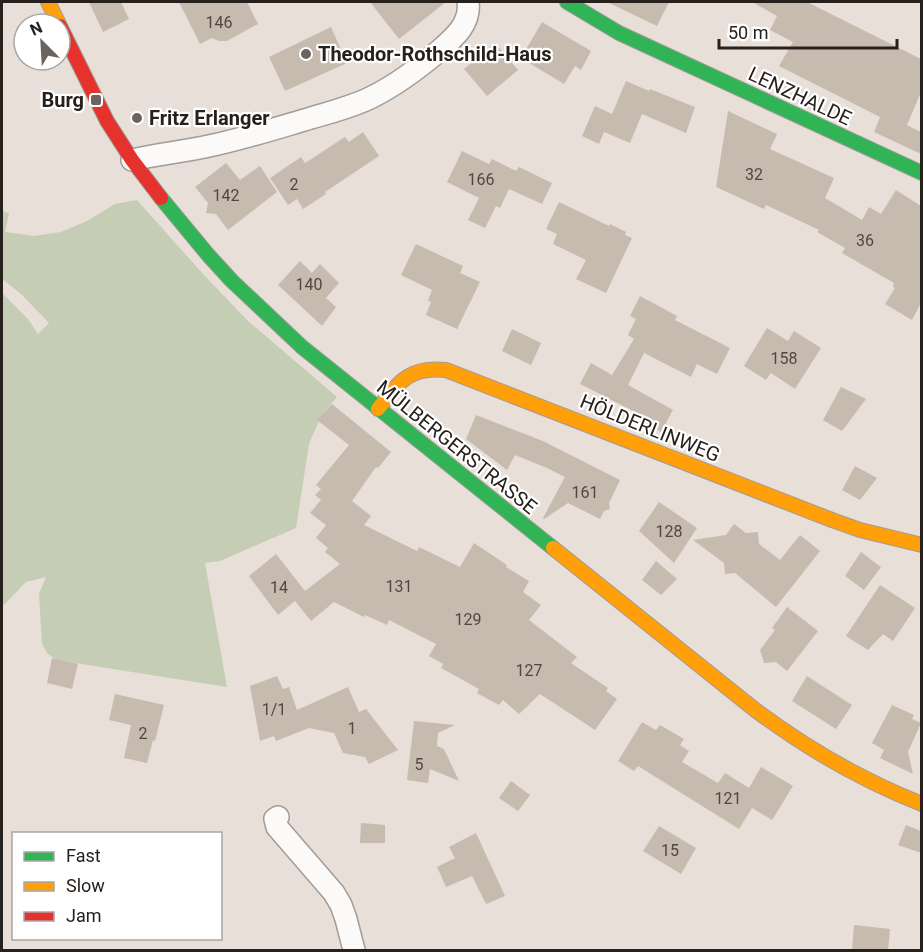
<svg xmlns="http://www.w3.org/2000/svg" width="923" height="952" font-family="Roboto,sans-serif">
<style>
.green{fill:#c6cdb5}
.building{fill:#c7bbaf}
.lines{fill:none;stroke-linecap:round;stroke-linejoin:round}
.street-casing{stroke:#a29b97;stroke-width:24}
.fast-casing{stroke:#a29b97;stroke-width:16}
.slow-casing{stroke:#a29b97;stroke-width:16}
.jam-casing{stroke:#a29b97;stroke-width:16}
.street{stroke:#fcfaf9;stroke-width:21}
.fast{stroke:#30b455;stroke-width:14}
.slow{stroke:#ff9f0a;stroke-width:14}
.jam{stroke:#e5322d;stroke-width:14}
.poi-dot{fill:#6b645e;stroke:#fff;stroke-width:2}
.labels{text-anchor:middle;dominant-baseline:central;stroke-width:4.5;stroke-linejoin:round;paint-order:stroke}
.number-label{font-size:16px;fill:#4f4842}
.poi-label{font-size:20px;font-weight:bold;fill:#27211d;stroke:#fff;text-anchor:start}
.street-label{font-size:20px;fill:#27211d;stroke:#fff}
</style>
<rect width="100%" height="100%" fill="#e8dfd8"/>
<!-- green -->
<path class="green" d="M137 200 203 274 248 321 337 397 321 416 309 444 296 528 220 561 205 563 227 687 75 663C59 660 48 660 42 643L39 594 46 577 26 582 2 607V293L28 319 38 334 49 323 21 294 2 279V210L9 214 5 232 34 236 61 232 87 221 115 204Z"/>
<!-- building -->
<path class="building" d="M89 2H121L129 19 103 32Z
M179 2H247L258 24 227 41H219L212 38 200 44Z
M370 2H446L399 39Z
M607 2H669L657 26Z
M752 2H807L921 59V92L907 125 921 132V154L874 132 880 117 779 66 793 42 770 30 777 16Z
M542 22 591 51 581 70 575 66 564 84 521 58Z
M331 27 347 63 285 91 269 57Z
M495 43 518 70 487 96 464 69Z
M626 81 649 91 650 89 695 107 686 133 642 114 630 143 604 132 599 144 582 136 595 106 612 114Z
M728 111 777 134 770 149 834 178 825 198 862 220 869 207 881 214 896 190 921 206V303L912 320 885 304 895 288 893 287 894 283 842 253 845 248 817 232 819 230 766 205 764 209 716 187Z
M363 132 379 156 325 192 326 194 303 209 297 199 288 205 270 178 301 157 305 163 345 137 349 142Z
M462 151 489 164 492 159 516 171 519 167 552 183 542 204 509 189 500 208 496 206 485 228 468 220 479 198 447 182Z
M226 163 240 180 260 166 277 192 228 230 216 214 206 213 208 203 195 187Z
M559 202 609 226 610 224 626 232 625 235 632 238 606 293 576 279 586 260 553 244 557 234 546 229Z
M416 244 463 266 460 273 480 282 457 329 426 315 431 302 428 301 432 290 401 275Z
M300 261 312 273 320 264 339 283 326 298 336 307 322 326 278 285Z
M640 296 677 316 675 320 730 348 717 374 697 364 691 377 644 353 628 385 673 410 661 432 642 421 645 417 580 384 591 363 612 375 634 339 628 335 636 319 630 316Z
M767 328 788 341 794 331 821 348 795 389 771 373 766 380 744 366Z
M512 329 541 343 531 365 502 351Z
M841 387 866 399 842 431 823 420Z
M332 404 391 452 378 468 376 467 352 501 371 516 364 525 417 551 419 547 460 567 474 543 507 565 506 567 529 581 523 592 541 605 529 620 577 657 571 663 608 688 606 691 617 699 595 730 540 694 519 714 503 700 499 705 477 693 479 689 441 668 443 664 429 656 436 644 389 620 387 625 365 615 364 617 334 602 311 621 295 601 278 615 249 576 276 554 305 591 340 564 325 552 328 548 316 538 326 525 310 513 321 500 315 495 321 489 316 485 349 445 317 420Z
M476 415 543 441 620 480 609 503 610 509 604 511 600 519 568 503 544 519 543 518 565 477 547 468 515 455 507 470 466 439Z
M855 466 877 478 860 500 842 490Z
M659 502 697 528 674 563 639 531Z
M734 524 746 533 758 532 759 544 780 560 800 535 820 551 776 607 735 573 725 574 724 563 693 540 726 535Z
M861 552 881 567 864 590 845 576Z
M656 561 677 579 661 595 642 580Z
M880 585 915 608 893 641 883 634 868 650 846 636Z
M787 607 818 631 787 671 776 662 764 663 760 650 775 630 772 628Z
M52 658 78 664 72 689 47 683Z
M277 676 283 689 289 687 297 710 348 687 359 712 366 709 398 750 369 764 365 757 343 753 334 733 309 728 276 741 274 736 260 741 250 686Z
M807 676 852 705 836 729 792 701Z
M115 694 164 705 155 741 153 740 147 763 124 758 131 725 109 720Z
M892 705 914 715 912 719 921 723 908 752 913 774 880 758 884 750 872 743Z
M414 721 455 725 438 733 437 746 444 749 459 781 430 769 428 783 407 780Z
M642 722 656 730 660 725 684 739 680 745 689 751 682 762 718 783 725 773 749 788 761 767 793 786 772 820 752 808 739 829 638 766 634 771 618 761Z
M511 781 530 795 518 811 499 798Z
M361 823 385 825V843H360Z
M906 825 921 831V853L898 845Z
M659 826 696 848 681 874 643 851Z
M476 833 505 896 486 904 472 876 446 887 437 867 455 858 449 847Z
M854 925 890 929 888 951H852Z"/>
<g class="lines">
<!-- street casing -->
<g class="street-casing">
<path id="street" d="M132 160C157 154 183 152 209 146 243 139 277 128 311 118 331 112 352 107 372 97 396 85 419 68 440 50 455 37 471 23 468 2
M278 817 275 819 277 827 334 893 341 905 346 919 354 950"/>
</g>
<!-- fast casing -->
<g class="fast-casing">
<path id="fast" d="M567 2 619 33 922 173
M161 198 209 256 232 281 302 347 553 548"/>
</g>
<!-- slow casing -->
<g class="slow-casing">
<path id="slow" d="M48 2 59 24
M378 409C399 382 409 366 446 370L832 520 860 530 922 545
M553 548 754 709C806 748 861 780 922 804"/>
</g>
<!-- jam casing -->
<g class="jam-casing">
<path id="jam" d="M60 26 107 121 132 160 161 198"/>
</g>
<!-- street -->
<use href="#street" class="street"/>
<!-- fast -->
<use href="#fast" class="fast"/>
<!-- slow -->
<use href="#slow" class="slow"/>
<!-- jam -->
<use href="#jam" class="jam"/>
</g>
<!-- markers -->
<g class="poi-dot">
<circle cx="306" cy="54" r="6"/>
<rect x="90" y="94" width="12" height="12" rx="3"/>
<circle cx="137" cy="118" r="6"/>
</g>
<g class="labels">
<!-- number labels -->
<g class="number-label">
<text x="219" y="22">146</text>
<text x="754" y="174">32</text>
<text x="481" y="179">166</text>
<text x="294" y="184">2</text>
<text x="226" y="195">142</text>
<text x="865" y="240">36</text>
<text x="309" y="284">140</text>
<text x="784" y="358">158</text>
<text x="585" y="492">161</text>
<text x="669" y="531">128</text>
<text x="399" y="586">131</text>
<text x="279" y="587">14</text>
<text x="468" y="619">129</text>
<text x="529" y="670">127</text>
<text x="274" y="709">1/1</text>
<text x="352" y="728">1</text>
<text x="143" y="733">2</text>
<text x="419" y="764">5</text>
<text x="728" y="798">121</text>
<text x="670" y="850">15</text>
</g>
<!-- poi labels -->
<g class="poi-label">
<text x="318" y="54">Theodor-Rothschild-Haus</text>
<text x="84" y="100" text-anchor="end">Burg</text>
<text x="149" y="118">Fritz Erlanger</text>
</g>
<!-- street labels -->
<g class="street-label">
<text transform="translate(800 96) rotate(25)">LENZHALDE</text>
<text transform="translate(650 428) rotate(22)">HÖLDERLINWEG</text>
<text transform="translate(457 447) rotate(39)">MÜLBERGERSTRASSE</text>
</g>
</g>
<!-- border -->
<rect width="923" height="952" fill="none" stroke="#27211d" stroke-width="6"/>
<!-- legend -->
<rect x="12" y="832" width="210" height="108" fill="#ffffff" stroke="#a9a6a5" stroke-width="1.5"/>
<rect x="24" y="852" width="30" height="9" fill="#30b455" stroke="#a9a6a5" stroke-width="1.5"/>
<text x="66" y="862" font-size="18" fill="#27211d">Fast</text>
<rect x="24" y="882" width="30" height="9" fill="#ff9f0a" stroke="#a9a6a5" stroke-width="1.5"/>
<text x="66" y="892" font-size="18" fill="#27211d">Slow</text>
<rect x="24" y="912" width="30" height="9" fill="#e5322d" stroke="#a9a6a5" stroke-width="1.5"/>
<text x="66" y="922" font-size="18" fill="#27211d">Jam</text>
<!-- north arrow -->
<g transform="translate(42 42) rotate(336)"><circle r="28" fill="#ffffff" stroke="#a9a6a5" stroke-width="1.5"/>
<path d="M0-4.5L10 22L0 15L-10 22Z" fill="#6b645e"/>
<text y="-9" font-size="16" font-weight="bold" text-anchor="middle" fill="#27211d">N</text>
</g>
<!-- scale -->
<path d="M719 39v9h178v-9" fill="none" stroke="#27211d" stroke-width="3"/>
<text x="728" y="39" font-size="18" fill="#27211d" stroke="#ffffff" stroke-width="4.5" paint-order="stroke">50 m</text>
</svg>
